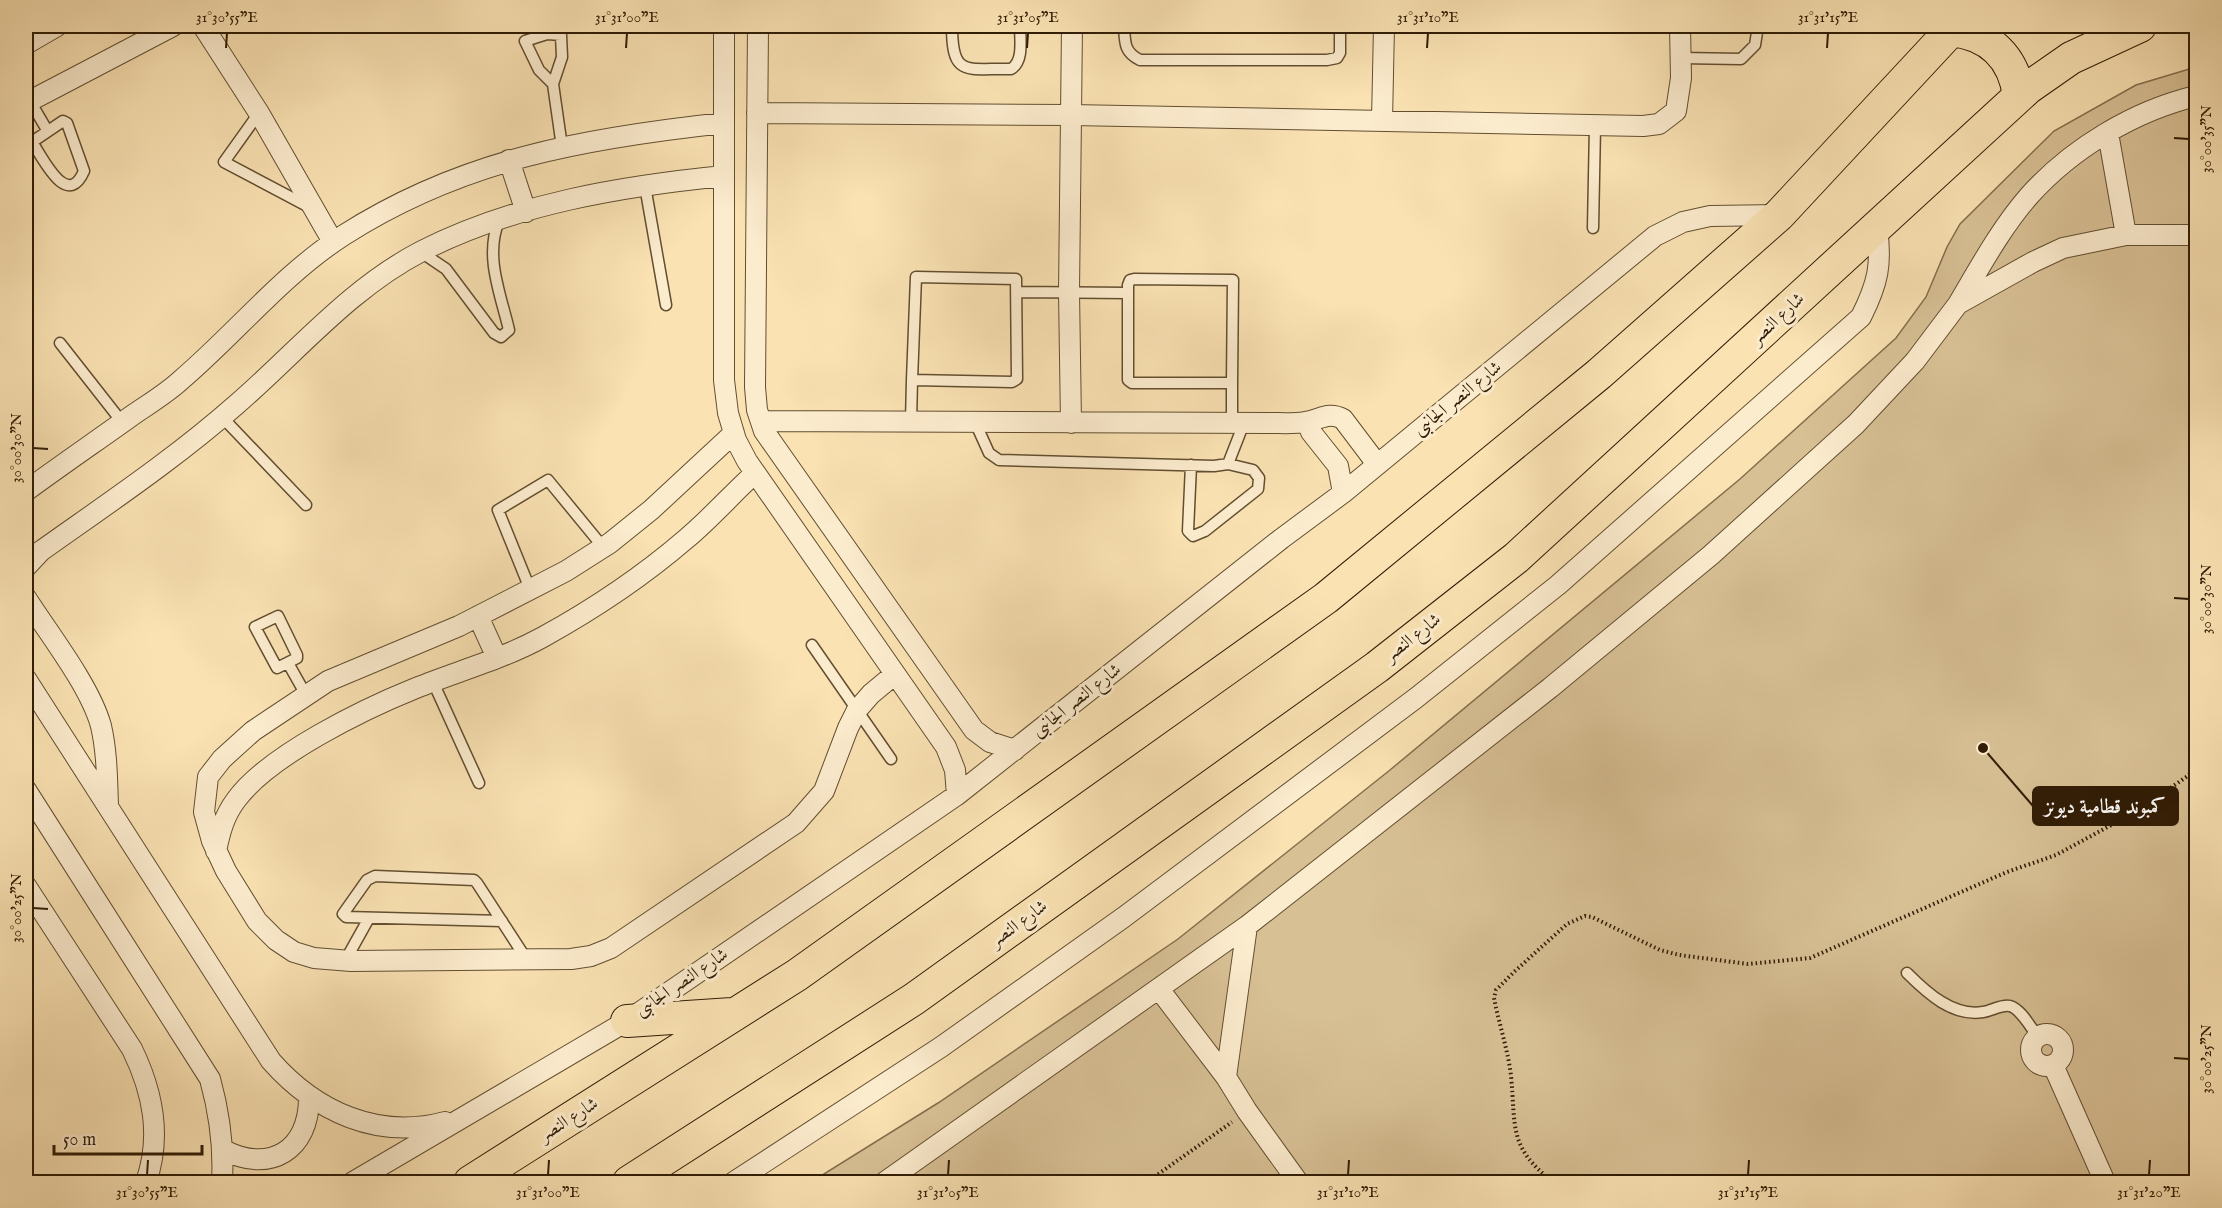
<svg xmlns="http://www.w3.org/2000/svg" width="2222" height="1208" font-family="'IM FELL English',Amiri,serif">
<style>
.green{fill:#d8c095;stroke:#846e4d;stroke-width:1.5}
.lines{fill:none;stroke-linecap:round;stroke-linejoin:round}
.service-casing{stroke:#624e30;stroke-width:13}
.minor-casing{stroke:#624e30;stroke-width:22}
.primary-casing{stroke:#301c05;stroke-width:34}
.path{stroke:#301c05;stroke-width:4;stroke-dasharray:1.5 3;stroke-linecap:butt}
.service{stroke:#fcecce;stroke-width:10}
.minor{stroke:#fcecce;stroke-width:20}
.primary{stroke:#fae2b3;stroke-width:32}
.ticks{fill:none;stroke:#301c05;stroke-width:2}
.labels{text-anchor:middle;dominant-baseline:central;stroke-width:6;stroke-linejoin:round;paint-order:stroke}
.street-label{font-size:18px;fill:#301c05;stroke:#fcecce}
.leader{fill:none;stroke:#301c05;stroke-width:2}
.callout-dot{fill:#301c05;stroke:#fcecce;stroke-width:2}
.callout{fill:#301c05;stroke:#301c05;stroke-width:2}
.callout-label{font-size:20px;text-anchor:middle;font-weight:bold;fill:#fff}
.neatline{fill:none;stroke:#301c05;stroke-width:2}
.ticks-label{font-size:15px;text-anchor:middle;fill:#301c05}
</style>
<rect width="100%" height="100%" fill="#fae2b3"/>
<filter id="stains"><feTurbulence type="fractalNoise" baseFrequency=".00333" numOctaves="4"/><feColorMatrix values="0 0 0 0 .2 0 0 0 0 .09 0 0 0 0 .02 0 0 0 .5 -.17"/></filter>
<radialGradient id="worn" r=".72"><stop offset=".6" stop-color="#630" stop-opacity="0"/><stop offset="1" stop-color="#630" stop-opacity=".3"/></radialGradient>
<!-- green -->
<path class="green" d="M2196 67V1182H811L938 1103 1178 939 1390 770 1740 479 1896 338 1926 297 1947 247 1960 224 2054 131 2136 85Z"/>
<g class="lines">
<!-- service casing -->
<g class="service-casing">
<path id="service" d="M952 26C952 78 966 68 1011 69 1024 61 1020 40 1020 26
M1124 26C1125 43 1124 52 1140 60H1327L1337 58 1340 53V26
M1681 58 1741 59 1755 45 1758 26
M553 84 539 70 525 41 547 34 561 35 562 57 553 84 562 147
M30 101 47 130
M259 113 224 162 311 208
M63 121 67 123 84 171C67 210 43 158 32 142Z
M645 186 666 305
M1593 228 1595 126
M421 252 446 269 494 333 501 337 509 330C501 295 484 256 499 221
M916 277 1016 279 1017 379 1012 382 912 380Z
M1134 279 1233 280 1232 383H1132L1128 380V285L1130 280Z
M1018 292 1128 293
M60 343 122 422
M222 417 306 505
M911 422 912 380
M975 422 989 453 999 460 1214 466 1228 464 1244 423
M1232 423V383
M1191 465 1188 531 1193 536 1205 531 1258 489 1259 478 1253 470 1228 464
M530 589 498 510 548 480 603 547
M278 616 297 655V658L277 668 255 627Z
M812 645 891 759
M288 663 306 695
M433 682 479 783
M502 921 346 917 343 914 367 880 375 876 474 880 477 883 527 960
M345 961 369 918
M1907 973C1927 993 1953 1017 1983 1012 1992 1011 2001 1004 2010 1006 2021 1009 2031 1028 2038 1037"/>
</g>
<!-- minor casing -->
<g class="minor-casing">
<path id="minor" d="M203 26 259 113 333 242
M724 26V380L728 413 736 440 747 461 946 747 955 770 957 795
M758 26 755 387 757 410 764 431 974 730 990 742 1015 750
M26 44 57 26
M26 103 173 26
M757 113 1071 115 1643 126 1659 124 1676 111 1681 78 1680 26
M1382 121 1384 26
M2108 133 2126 235
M509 160 526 212
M1958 304C1980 267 2001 228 2029 196 2072 148 2134 111 2196 96
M761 421 1270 423C1281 423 1294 424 1305 422 1320 420 1328 411 1343 419L1377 464
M1307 422 1311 432 1338 466 1343 493
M1071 423 1069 292 1072 26
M734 433 651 510 610 543 566 571 459 626 328 681 253 731 222 759 208 777 204 812 212 841 226 871 257 921 276 940 294 952 314 958 351 961 571 959 591 956 611 948 796 823 824 791 848 728 857 710 871 694 895 674
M26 491C60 466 95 442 130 417 147 405 166 394 181 380 236 333 283 274 344 235 463 159 586 138 724 123
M26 567 41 551C107 504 176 458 237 404 297 352 350 288 422 251 514 204 622 186 724 176
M26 598C49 634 90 686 101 726 107 752 107 778 108 805
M478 616 497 658
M26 679 271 1061C316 1112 378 1140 445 1122
M26 790 210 1079C220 1115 224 1146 222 1182
M216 851C220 832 224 816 236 800 269 755 364 709 416 688 458 671 503 659 543 637 592 610 643 576 686 539 710 519 731 495 755 473
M26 886 132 1049C153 1092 162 1136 146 1182
M1159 989 1226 1077 1247 1111 1298 1182
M2031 1050a16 16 0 1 1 32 0a16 16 0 1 1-32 0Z
M2053 1065 2105 1182
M1226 1077 1247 926
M224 1150C270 1174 309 1150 309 1098
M353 1182 627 1021 957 795 1281 539 1343 493 1655 236 1683 222 1710 216 1779 215
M734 1182 941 1047 1124 917 1416 698 1558 585 1861 317C1878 283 1882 265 1877 228
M885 1182 1247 926 1550 688 1711 555 1856 424 1915 361 1958 304 2033 262 2063 248 2126 235H2196"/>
</g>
<!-- primary casing -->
<g class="primary-casing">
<path id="primary" d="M1951 30C1990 34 2014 58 2019 96
M627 1021 732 1014
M470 1182 797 975 1326 598 1599 374 1779 215 1955 26
M629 1182 914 999 1377 667 1516 558 2028 88 2071 58 2140 26"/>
</g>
<!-- path -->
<path class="path" d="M1147 1182 1232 1122
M1553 1182C1508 1147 1516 1127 1511 1076 1508 1050 1499 1024 1494 998L1496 990 1515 971 1567 924 1585 916 1592 917 1660 950 1679 955 1748 964 1810 958 2007 872 2056 855 2139 810 2189 775 2196 765"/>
<!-- service -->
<use href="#service" class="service"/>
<!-- minor -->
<use href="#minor" class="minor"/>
<!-- primary -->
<use href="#primary" class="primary"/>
</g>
<!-- ticks -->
<path class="ticks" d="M226 48 227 33M626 48 627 33M1027 48 1028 33M1427 48 1428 33M1827 48 1828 33M2174 138 2189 139M33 448 48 449M2174 598 2189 599M33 908 48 909M2174 1058 2189 1059M147 1175 148 1160M548 1175 549 1160M948 1175 949 1160M1348 1175 1349 1160M1748 1175 1749 1160M2149 1175 2150 1160"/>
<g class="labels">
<!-- street labels -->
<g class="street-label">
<text transform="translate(1778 319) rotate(-43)">شارع النصر</text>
<text transform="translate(1458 399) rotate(-39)">شارع النصر الجانبى</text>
<text transform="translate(1413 638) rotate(-38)">شارع النصر</text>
<text transform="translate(1077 701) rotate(-38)">شارع النصر الجانبى</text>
<text transform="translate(1019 924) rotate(-36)">شارع النصر</text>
<text transform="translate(682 983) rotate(-34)">شارع النصر الجانبى</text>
<text transform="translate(569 1120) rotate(-32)">شارع النصر</text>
</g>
</g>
<!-- callouts -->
<path class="leader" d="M1983 748L2033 806"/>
<circle class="callout-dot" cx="1983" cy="748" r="6"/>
<rect class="callout" x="2033" y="787" width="145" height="38" rx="6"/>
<g class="callout-label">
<text x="2105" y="813">كمبوند قطامية ديونز</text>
</g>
<!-- margin -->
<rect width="2222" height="1208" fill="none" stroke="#fae2b3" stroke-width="66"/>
<!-- scale -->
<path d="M54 1145v9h148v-9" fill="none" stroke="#301c05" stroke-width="3"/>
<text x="63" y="1145" font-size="18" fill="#301c05" stroke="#fcecce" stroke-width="4.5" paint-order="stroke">50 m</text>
<rect x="33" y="33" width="2156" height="1142" class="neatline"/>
<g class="ticks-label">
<text x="227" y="22">31°30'55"E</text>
<text x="627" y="22">31°31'00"E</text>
<text x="1028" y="22">31°31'05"E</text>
<text x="1428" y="22">31°31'10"E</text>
<text x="1828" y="22">31°31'15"E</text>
<text transform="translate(2206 139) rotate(-90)" y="5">30°00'35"N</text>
<text transform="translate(16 448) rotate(-90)" y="5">30°00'30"N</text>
<text transform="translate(2206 599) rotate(-90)" y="5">30°00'30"N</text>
<text transform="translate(16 908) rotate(-90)" y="5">30°00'25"N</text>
<text transform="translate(2206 1059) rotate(-90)" y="5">30°00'25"N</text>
<text x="147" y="1197">31°30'55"E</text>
<text x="548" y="1197">31°31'00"E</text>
<text x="948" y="1197">31°31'05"E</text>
<text x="1348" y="1197">31°31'10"E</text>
<text x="1748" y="1197">31°31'15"E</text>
<text x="2149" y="1197">31°31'20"E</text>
</g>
<rect width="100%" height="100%" filter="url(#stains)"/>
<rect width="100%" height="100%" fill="url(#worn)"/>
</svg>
